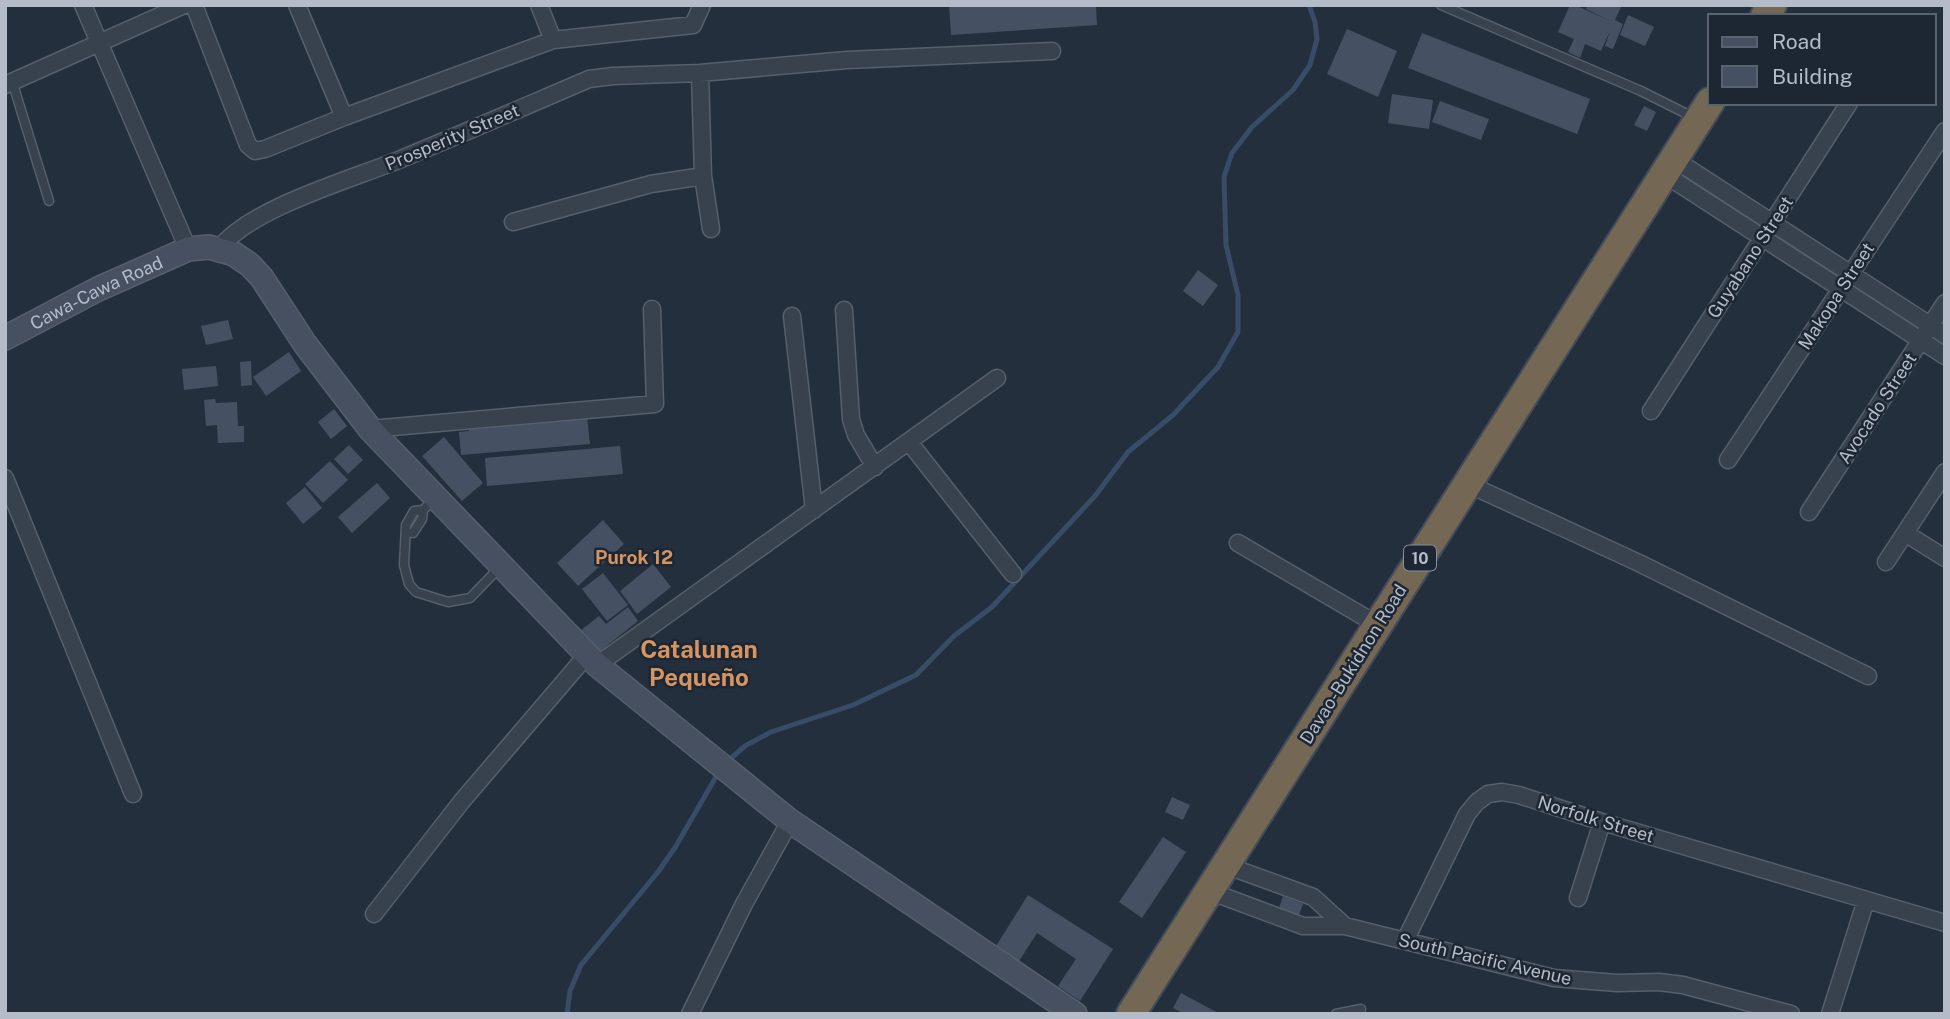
<svg xmlns="http://www.w3.org/2000/svg" width="1950" height="1019" font-family="'Public Sans',sans-serif">
<style>
.lines{fill:none;stroke-linecap:round;stroke-linejoin:round}
.stream{stroke:#394c67;stroke-width:5}
.building{fill:#455162}
.lane-casing{stroke:#565f6c;stroke-width:11}
.street-casing{stroke:#565f6c;stroke-width:19}
.secondary-casing{stroke:#565f6c;stroke-width:26}
.highway-casing{stroke:#434c59;stroke-width:32}
.lane{stroke:#38414e;stroke-width:8}
.street{stroke:#38414e;stroke-width:16}
.secondary{stroke:#465061;stroke-width:23}
.highway{stroke:#746855;stroke-width:28}
.labels{text-anchor:middle;dominant-baseline:central;stroke-width:5;stroke-linejoin:round;paint-order:stroke}
.shield{fill:#1d2633;stroke:#878f9c;stroke-width:2}
.shield-label{font-size:16px;font-weight:bold;fill:#b4bcc9}
.street-label{font-size:18px;fill:#b4bcc9;stroke:#1d2633}
.neighbourhood-label{font-size:19px;font-weight:bold;fill:#d59563;stroke:#1d2633}
.district-label{font-size:24px;font-weight:bold;fill:#d59563;stroke:#1d2633}
</style>
<rect width="100%" height="100%" fill="#242f3e"/>
<g class="lines">
<!-- stream -->
<path class="stream" d="M730 759 745 746 771 732 853 705 916 675 954 636 992 607 1095 496 1128 452 1173 415 1218 367 1238 332V295L1226 245 1224 177 1232 153 1252 127 1293 90 1310 65 1317 39 1315 22 1309 5
M567 1014 570 991 581 965 658 872 676 846 717 775"/>
</g>
<!-- building -->
<path class="building" d="M949 5H1096L1097 25 951 35Z
M1570 5H1575L1610 21 1586 9 1588 5H1622L1615 20 1623 24 1613 49 1605 46 1610 31 1601 51 1585 44 1580 58 1568 52 1574 39 1558 32Z
M1628 15 1654 27 1645 46 1620 35Z
M1347 29 1397 51 1378 97 1327 74Z
M1422 33 1590 99 1577 134 1408 68Z
M1392 94 1433 100 1429 129 1388 123Z
M1440 101 1489 119 1481 140 1432 122Z
M1644 106 1656 112 1647 131 1634 125Z
M1198 270 1218 285 1203 306 1183 291Z
M228 320 233 339 206 345 201 326Z
M289 352 301 371 266 396 253 377Z
M251 361 252 385 241 386 240 362Z
M216 366 218 386 184 390 182 369Z
M215 399 216 403 237 402 238 426H244V442L218 443 217 425 206 426 204 400Z
M334 409 347 426 331 439 318 422Z
M587 416 590 444 461 455 459 432 469 431 468 427Z
M444 437 483 483 462 501 422 456Z
M349 445 363 460 348 474 334 459Z
M620 446 623 474 487 486 485 458Z
M330 461 348 480 323 503 305 484Z
M377 483 390 498 352 533 338 517Z
M305 487 322 508 303 524 286 503Z
M603 520 624 544 578 586 557 563Z
M653 564 671 587 637 614 620 591Z
M603 573 628 605 607 621 582 589Z
M628 607 638 621 598 653 580 631 599 616 606 624Z
M1172 797 1190 805 1183 820 1165 812Z
M1163 837 1186 852 1142 918 1119 902Z
M1028 895 1113 949 1080 1001 1058 986 1076 959 1037 933 1019 961 996 946Z
M1283 896 1303 904 1299 915 1279 908Z
M1181 993 1220 1014H1184L1173 1008Z"/>
<g class="lines">
<!-- lane casing -->
<g class="lane-casing">
<path id="lane" d="M1441 5 1641 91 1693 117
M12 81 49 201
M423 510 414 511 406 525 404 565 409 584 416 592 448 602 470 598 500 567
M407 533H413L422 519 423 510 426 507
M1336 1014 1361 1009"/>
</g>
<!-- street casing -->
<g class="street-casing">
<path id="street" d="M83 5 188 249
M194 5 248 145 255 151 265 149 344 117 553 40 693 25 702 5
M297 5 344 117
M539 5 553 40
M700 73 703 176 711 229
M5 85 184 5
M1674 159 1945 335
M1664 174 1945 356
M513 222 651 184 703 176
M220 248C250 208 353 179 401 159 464 133 526 106 589 79L613 76 700 73 847 60 1052 51
M844 310 851 419 856 435 875 467
M792 316 814 510
M1651 411 1849 103
M370 429 655 404 652 309
M909 442 1013 574
M1728 460 1945 131
M5 478 133 794
M1468 484 1639 563 1868 676
M1809 512 1945 303
M1905 533 1945 558
M1238 543 1378 625
M1886 562 1945 472
M597 665 997 378
M1225 865 1313 897 1345 926
M1209 891 1303 926H1345L1554 978 1617 983 1659 982 1683 985 1791 1014
M1578 898 1602 822
M374 914 462 801 587 655
M1405 941 1467 814 1477 802 1488 794 1502 792 1519 795 1602 822 1945 923
M690 1014 744 904 790 821
M1830 1014 1866 900"/>
</g>
<!-- secondary casing -->
<g class="secondary-casing">
<g id="secondary">
<path id="s1" d="M5 338 98 289 188 249 209 247 234 254 250 265 262 278 305 344 370 429 597 665 790 821 1075 1014"/>
</g>
</g>
<!-- highway casing -->
<g class="highway-casing">
<path id="highway" d="M1765 16 1772 5
M1131 1014 1710 102"/>
</g>
<!-- lane -->
<use href="#lane" class="lane"/>
<!-- street -->
<use href="#street" class="street"/>
<!-- secondary -->
<use href="#secondary" class="secondary"/>
<!-- highway -->
<use href="#highway" class="highway"/>
</g>
<g class="labels">
<!-- shield labels -->
<rect class="shield" x="1404" y="545.5" width="32" height="25" rx="5"/>
<g class="shield-label">
<text x="1420" y="558">10</text>
</g>
<!-- street labels -->
<g class="street-label">
<text transform="translate(452 137) rotate(-23)">Prosperity Street</text>
<text transform="translate(1750 257) rotate(-57)">Guyabano Street</text>
<text stroke="none"><textPath href="#s1" startOffset="102">Cawa-Cawa Road</textPath></text>
<text transform="translate(1836 296) rotate(-57)">Makopa Street</text>
<text transform="translate(1877 408) rotate(-57)">Avocado Street</text>
<text transform="translate(1353 664) rotate(-58)">Davao-Bukidnon Road</text>
<text transform="translate(1596 819) rotate(17)">Norfolk Street</text>
<text transform="translate(1485 959) rotate(13)">South Pacific Avenue</text>
</g>
<!-- neighbourhood labels -->
<g class="neighbourhood-label">
<text x="634" y="557">Purok 12</text>
</g>
<!-- district labels -->
<g class="district-label">
<text x="699" y="649">Catalunan<tspan x="699" dy="28">Pequeño</tspan></text>
</g>
</g>
<!-- border -->
<rect width="1950" height="1019" fill="none" stroke="#b4bcc9" stroke-width="14"/>
<!-- legend -->
<rect x="1708" y="14" width="228" height="91" fill="#1d2633" stroke="#59626f" stroke-width="2"/>
<rect x="1722" y="37" width="35" height="10" fill="#465061" stroke="#59626f" stroke-width="2"/>
<text x="1772" y="49" font-size="21" fill="#b4bcc9">Road</text>
<rect x="1722" y="66" width="35" height="21" fill="#455162" stroke="#59626f" stroke-width="2"/>
<text x="1772" y="84" font-size="21" fill="#b4bcc9">Building</text>
</svg>
